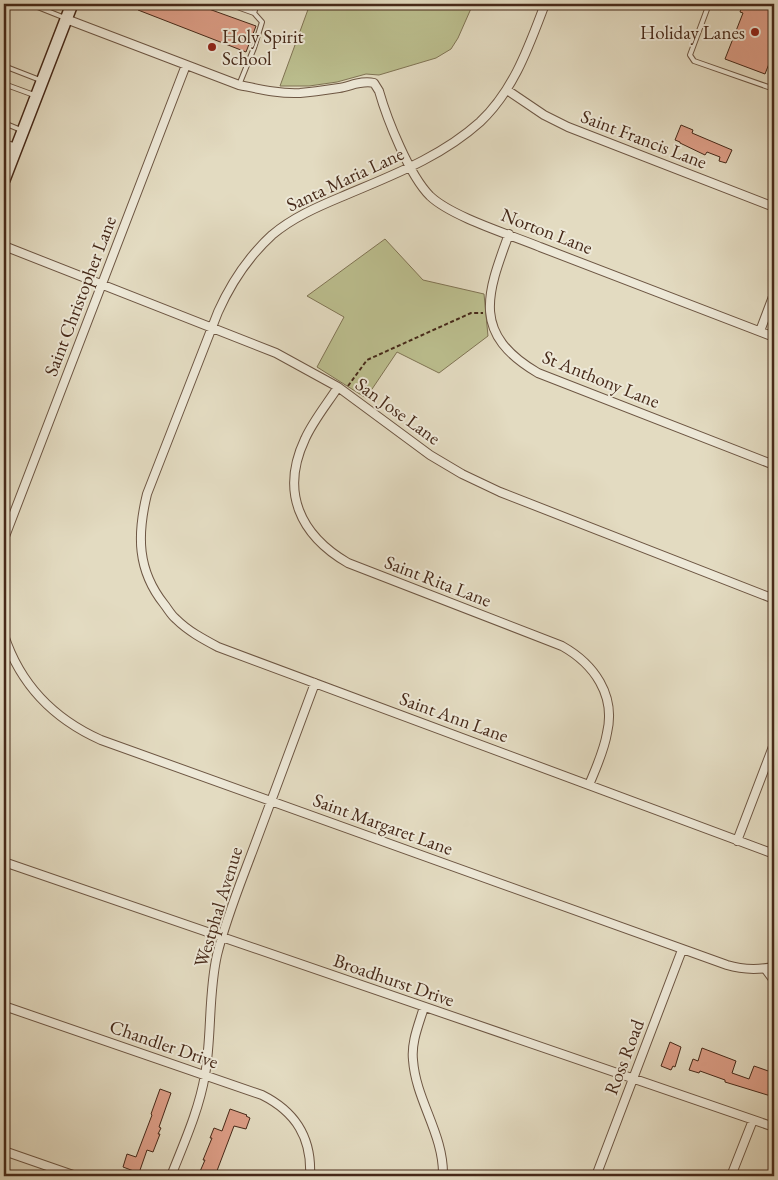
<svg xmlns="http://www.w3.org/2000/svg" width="778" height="1180" font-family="'EB Garamond',serif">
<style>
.green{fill:#bbbe8e;stroke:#807454}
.building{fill:#dd9e87;stroke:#462919}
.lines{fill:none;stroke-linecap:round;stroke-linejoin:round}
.lane-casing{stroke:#6d5643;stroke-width:6}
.street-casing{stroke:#6d5643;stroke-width:10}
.secondary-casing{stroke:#462919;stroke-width:14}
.path{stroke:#462919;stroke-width:2;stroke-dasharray:4 2.5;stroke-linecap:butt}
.lane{stroke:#ede8d7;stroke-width:4}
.street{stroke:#ede8d7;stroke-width:8}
.secondary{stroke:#ede8d7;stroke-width:11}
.poi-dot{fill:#8f2418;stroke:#ede8d7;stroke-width:2}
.labels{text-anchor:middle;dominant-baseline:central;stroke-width:4;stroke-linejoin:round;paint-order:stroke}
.poi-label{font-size:19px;fill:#462919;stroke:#ede8d7;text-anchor:end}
.street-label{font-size:19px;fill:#462919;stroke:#ede8d7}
</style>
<rect width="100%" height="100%" fill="#e3dbc1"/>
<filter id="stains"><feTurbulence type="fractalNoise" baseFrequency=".004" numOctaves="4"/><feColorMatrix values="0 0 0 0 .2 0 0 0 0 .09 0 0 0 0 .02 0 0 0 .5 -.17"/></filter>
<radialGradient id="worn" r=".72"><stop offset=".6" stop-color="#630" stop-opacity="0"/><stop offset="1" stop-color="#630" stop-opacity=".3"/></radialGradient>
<!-- green -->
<path class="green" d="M310 4H473L458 38 451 49 436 58 379 75 366 74 337 82 309 86H280Z
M385 239 423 280 484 294 488 336 439 373 397 352 366 398 317 367 344 317 307 296Z"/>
<!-- building -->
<path class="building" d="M140 4H195L256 26 246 52 138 10Z
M743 4H774V51L765 74 725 59 743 13 740 12Z
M681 125 693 130 692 133 732 150 726 163 719 161 720 157 707 152 705 155 680 143V142L675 140Z
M670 1042 681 1047 675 1067 673 1066 671 1070 661 1066Z
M702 1048 736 1061 732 1073 749 1079 754 1066 774 1073V1097L725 1082V1080L700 1071 699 1073 689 1070 693 1059 698 1061Z
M160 1089 171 1093 159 1127 161 1128 158 1134H160L153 1152 147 1150 139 1173 123 1167 127 1154 136 1157 152 1115 151 1114Z
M230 1109 247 1115 246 1116 250 1118 246 1129 234 1126 215 1176H198L205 1160H203L212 1138H210L214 1128 222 1131Z"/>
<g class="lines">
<!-- lane casing -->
<g class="lane-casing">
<path id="lane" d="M30 4 65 18
M229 4 254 13 257 4
M709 4 690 55 694 61 774 89
M4 66 40 80
M4 79V67
M4 84 34 95
M239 85 254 48 262 22 254 13
M4 123 21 130
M763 969 774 984"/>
</g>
<!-- street casing -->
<g class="street-casing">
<path id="street" d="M545 4C529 46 514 90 480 122 440 158 390 176 341 197 317 207 292 218 272 235 248 257 231 283 218 312L147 494C137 535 137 570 164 604 168 609 171 615 176 619 188 631 203 639 218 647L774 854
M66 19 239 85C259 89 279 94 300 93 313 92 326 90 339 88 351 86 362 80 374 83L379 91C387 119 409 175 430 196 452 217 511 235 540 247 618 277 696 307 774 337
M507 90 544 115 568 127 774 207
M4 144 16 148
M509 234C486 296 472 334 538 373L774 465
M4 246 276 353 338 387 430 455 462 474 500 492 774 599
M760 331 774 294
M338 387C327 404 313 421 305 439 280 492 300 535 348 563L562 646C594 664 616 695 607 733 604 751 596 768 589 785
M4 539 186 65
M4 635C20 684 54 719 101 740L727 965C743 970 757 970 774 967
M737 841 774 744
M4 862 774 1127
M4 1006 262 1095C296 1112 312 1138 310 1176
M424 1007C419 1024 411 1042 413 1060 416 1101 444 1134 443 1176
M4 1151 76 1176
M171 1176C184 1143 199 1110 205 1075 212 1035 208 995 217 955 226 918 241 882 254 847 274 792 295 738 315 683
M596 1176 682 950
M731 1176 753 1120"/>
</g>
<!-- secondary casing -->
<g class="secondary-casing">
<path id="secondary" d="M4 180 72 4"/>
</g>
<!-- path -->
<path class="path" d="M348 386 367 360 471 313H483"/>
<!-- lane -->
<use href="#lane" class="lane"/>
<!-- street -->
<use href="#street" class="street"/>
<!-- secondary -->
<use href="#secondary" class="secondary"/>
</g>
<!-- markers -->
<g class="poi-dot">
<circle cx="755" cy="32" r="5"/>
<circle cx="212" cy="47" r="5"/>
</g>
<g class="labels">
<!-- poi labels -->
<g class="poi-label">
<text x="745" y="32">Holiday Lanes</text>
<text x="222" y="36" text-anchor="start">Holy Spirit<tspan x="222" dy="22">School</tspan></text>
</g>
<!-- street labels -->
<g class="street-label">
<text transform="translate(644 139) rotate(21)">Saint Francis Lane</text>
<text transform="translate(345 179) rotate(-25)">Santa Maria Lane</text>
<text transform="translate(547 231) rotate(21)">Norton Lane</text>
<text transform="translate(80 296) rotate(-69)">Saint Christopher Lane</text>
<text transform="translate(601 379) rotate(22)">St Anthony Lane</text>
<text transform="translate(398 411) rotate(36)">San Jose Lane</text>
<text transform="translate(438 581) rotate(21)">Saint Rita Lane</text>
<text transform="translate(454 717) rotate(20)">Saint Ann Lane</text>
<text transform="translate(383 824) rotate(20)">Saint Margaret Lane</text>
<text transform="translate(218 907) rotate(-73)">Westphal Avenue</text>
<text transform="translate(394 980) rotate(19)">Broadhurst Drive</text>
<text transform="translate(164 1044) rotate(19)">Chandler Drive</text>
<text transform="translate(624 1057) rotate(-69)">Ross Road</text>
</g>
</g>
<!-- margin -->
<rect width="778" height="1180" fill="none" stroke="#e3dbc1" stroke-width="20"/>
<rect x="5" y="5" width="768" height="1170" fill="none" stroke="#462919" stroke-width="2.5"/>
<rect x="10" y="10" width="758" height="1160" fill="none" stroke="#462919"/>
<rect width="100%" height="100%" filter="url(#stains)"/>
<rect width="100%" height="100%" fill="url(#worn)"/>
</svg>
